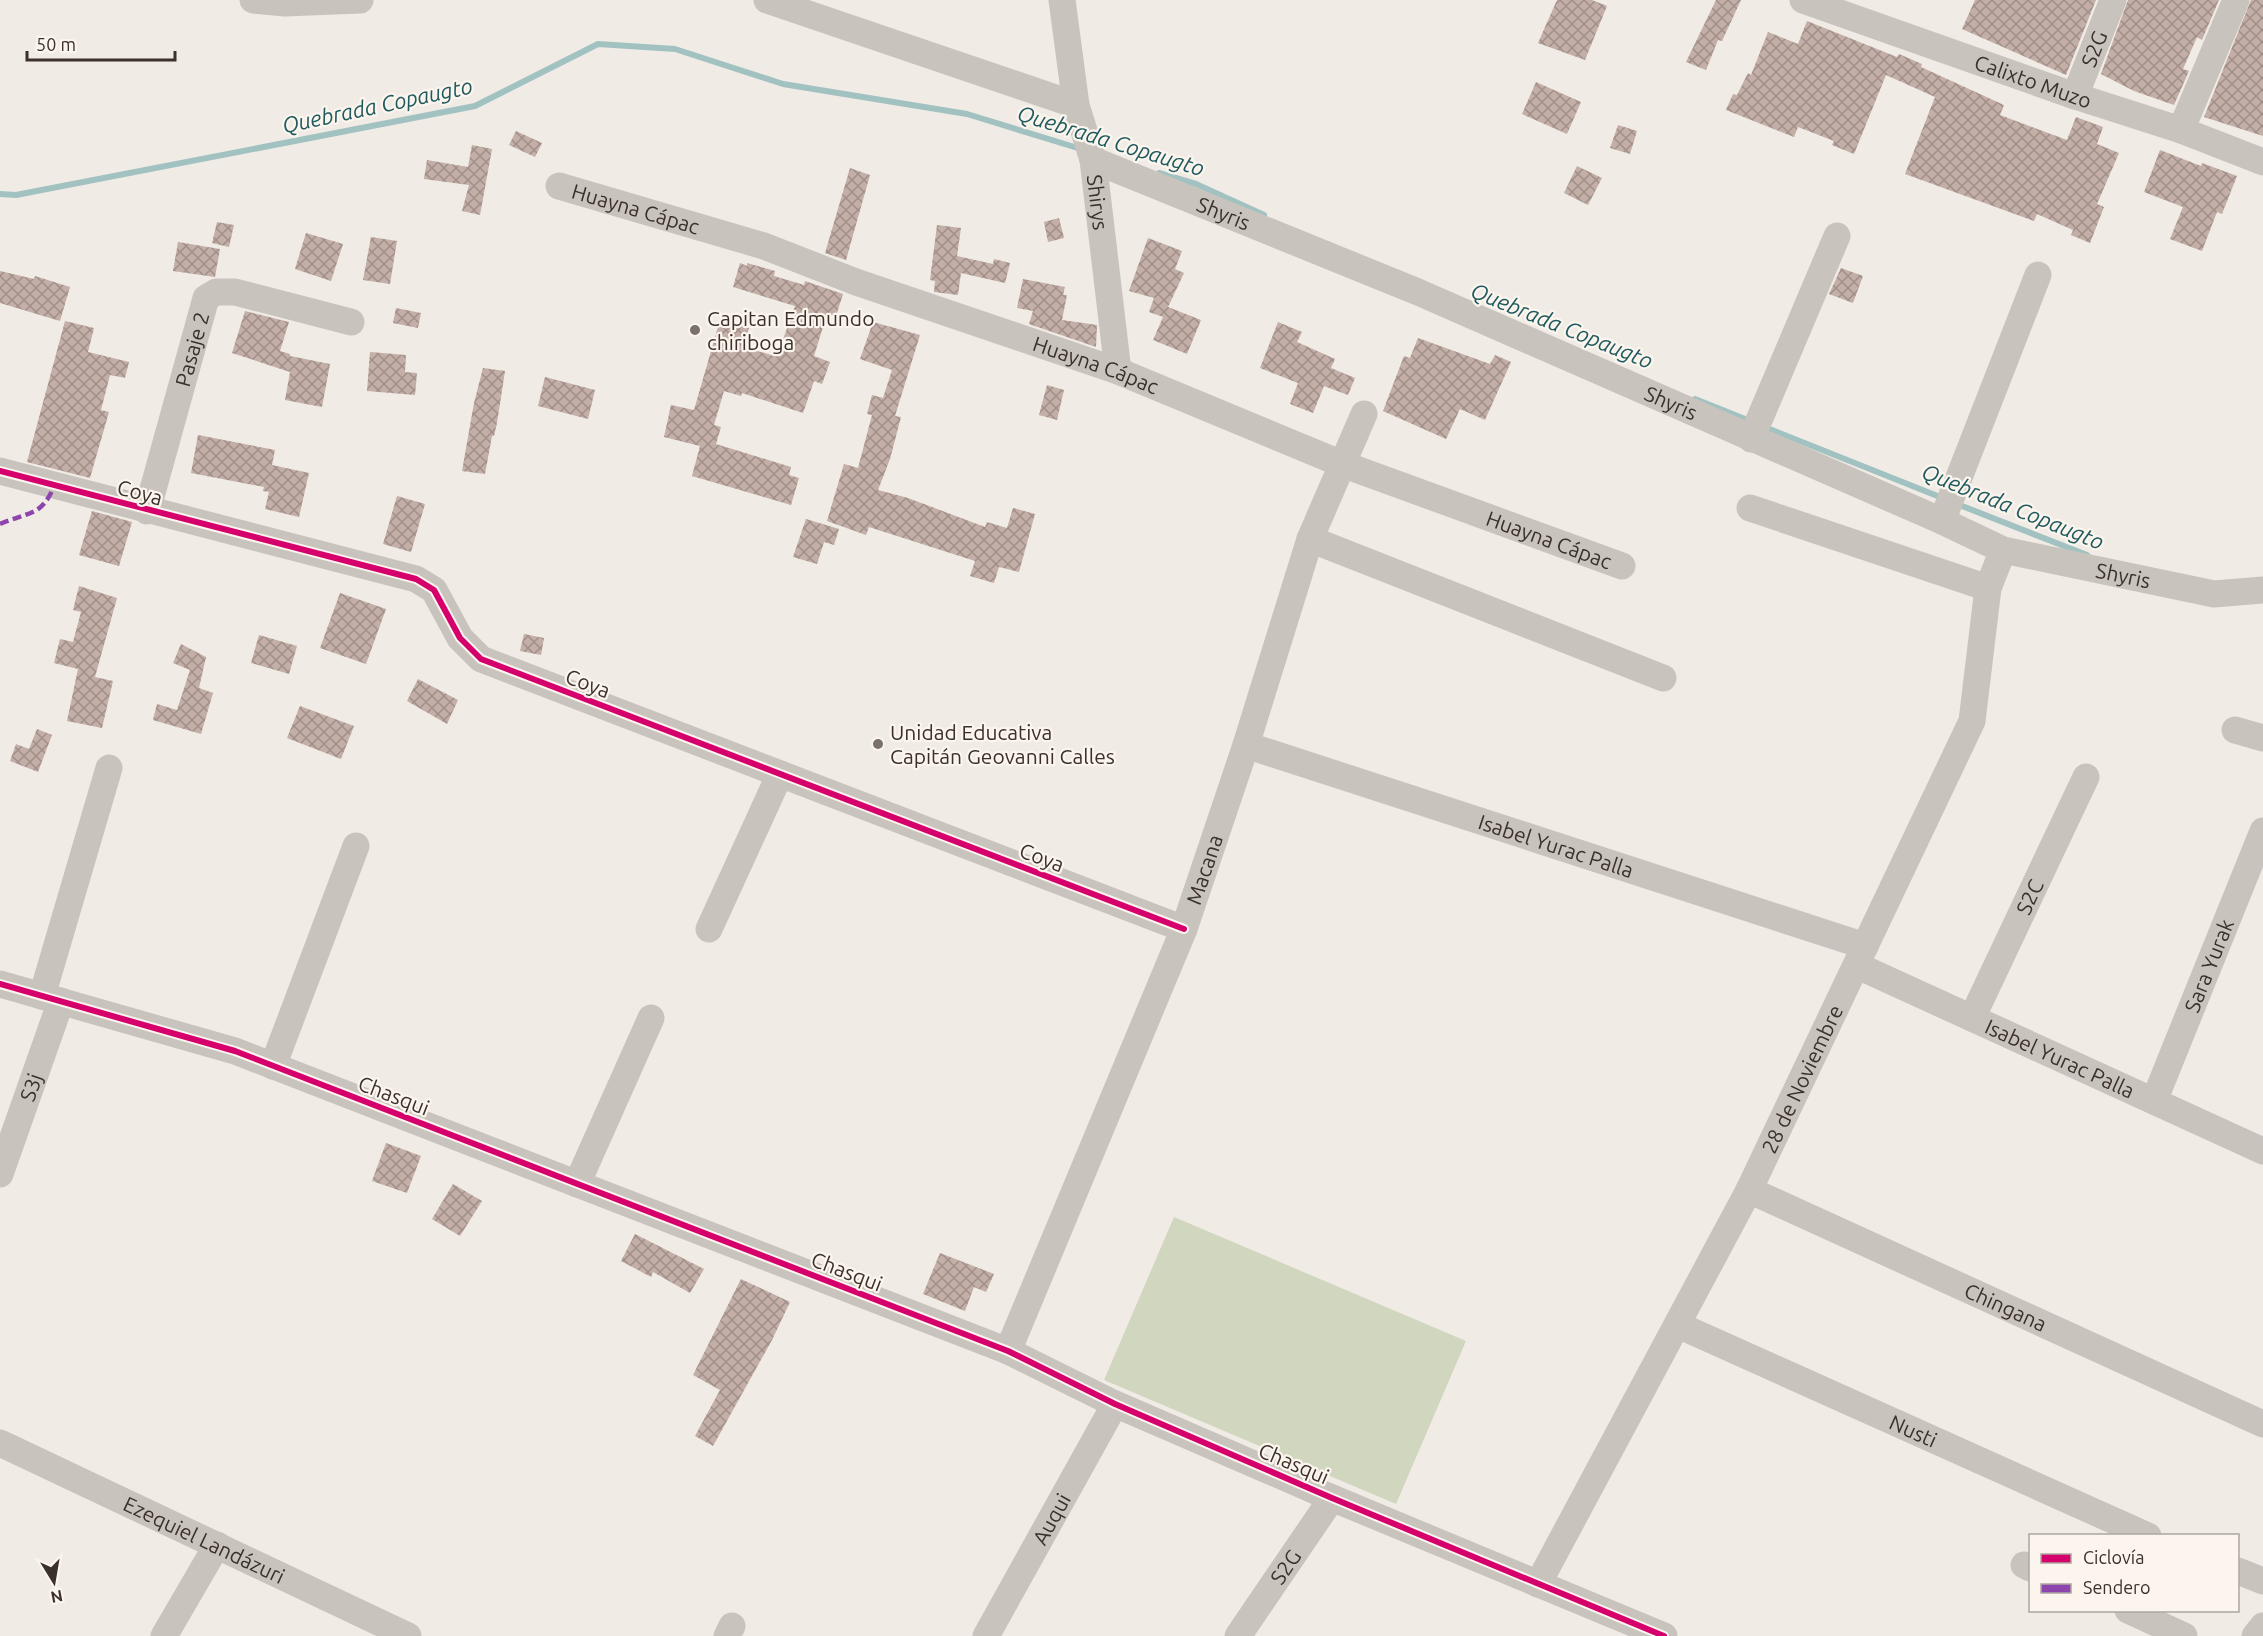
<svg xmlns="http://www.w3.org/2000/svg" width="2263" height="1636" font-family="Ubuntu,sans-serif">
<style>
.garden{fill:#d1d6bf}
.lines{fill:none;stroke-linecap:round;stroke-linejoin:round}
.stream{stroke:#a1c2c1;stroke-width:6}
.building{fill:url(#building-cross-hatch)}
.minor{stroke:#c9c3be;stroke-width:27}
.quiet{stroke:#8e44ad;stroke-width:4.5;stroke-dasharray:9 4.5;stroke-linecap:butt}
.cycleway-casing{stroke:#fbf5ee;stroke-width:10}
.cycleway{stroke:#d6006c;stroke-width:6}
.poi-dot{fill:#7a716c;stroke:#fbf5ee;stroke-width:2}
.labels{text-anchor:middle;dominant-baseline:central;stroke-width:4.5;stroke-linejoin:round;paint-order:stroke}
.street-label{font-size:21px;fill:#3b302b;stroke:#fbf5ee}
.poi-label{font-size:21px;fill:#3b302b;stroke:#fbf5ee;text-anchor:start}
.water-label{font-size:22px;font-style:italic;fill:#1f5a5e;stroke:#fbf5ee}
</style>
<defs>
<pattern id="building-cross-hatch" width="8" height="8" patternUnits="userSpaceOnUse" patternTransform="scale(1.5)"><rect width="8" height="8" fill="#c3afa7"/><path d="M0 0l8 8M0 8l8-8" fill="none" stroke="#a08f88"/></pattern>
</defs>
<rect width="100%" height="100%" fill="#f0ebe5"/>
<!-- garden -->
<path class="garden" d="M1174 1217 1466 1341 1396 1504 1104 1380Z"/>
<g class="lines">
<!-- stream -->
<path class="stream" d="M1159 173 1196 184 1264 215
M0 194 16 195 475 106 598 44 675 49 783 84 967 114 1081 149
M1695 399 1750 421
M1762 426 1945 499
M1957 504 2087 555"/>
</g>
<!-- building -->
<path class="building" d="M1557 0H1592L1607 6 1585 60 1538 43Z
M1716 0H1741L1722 41 1718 40 1706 70 1686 62Z
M1975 0H2096L2066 75 1962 29Z
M2128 0H2219L2202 40 2197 37 2183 69 2189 71 2174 105 2134 91 2101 74Z
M2251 0H2263V136L2204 117Z
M1807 21 1897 57 1899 54 1922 64 1921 67 2004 105 2000 115 2067 140 2076 117 2103 127 2097 144 2119 153 2097 204 2104 207 2090 243 2071 235 2073 230 2037 214 2034 221 1905 174 1935 97 1886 75 1854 154 1832 145 1834 141 1798 127 1794 137 1726 110 1733 94 1737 95 1748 73 1751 75 1768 32 1798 44Z
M1536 82 1581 102 1567 134 1522 114Z
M1618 125 1637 131 1630 154 1610 148Z
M516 131 542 143 535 157 509 145Z
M472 145 492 149 480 215 462 211 469 185 424 179 427 160 468 167Z
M2160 150 2201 166 2202 163 2237 176 2222 214 2217 212 2202 251 2170 239 2183 207 2144 192Z
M1577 166 1602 178 1588 205 1564 193Z
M850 168 870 175 846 260 825 253Z
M1059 218 1064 238 1048 242 1044 222Z
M217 222 234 225 229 247 212 243Z
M937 225 961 228 957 256 993 264 994 259 1010 263 1005 283 961 273 958 295 934 292 935 281 930 280Z
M306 233 343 244 331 281 295 269Z
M371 237 397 241 390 284 363 280Z
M1148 238 1182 251 1175 269 1184 273 1168 307 1201 320 1187 354 1153 340 1163 317 1149 312 1154 298 1129 291Z
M178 242 220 249 215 277 173 271Z
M740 263 747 266V263L775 271 774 276 804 285 805 281 843 294 836 316 827 314 814 356 830 362 822 384 814 381 803 413 742 393 741 396 724 391 714 425 721 427 716 444 791 467 789 475 799 478 791 505 692 476 700 446 664 437 671 405 694 410 720 320 749 328 743 347 775 356 779 344 781 345 795 306 733 287Z
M1841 268 1863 276 1853 303 1829 294Z
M0 271 34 279 35 276 70 287 60 321 0 303Z
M1023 279 1065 287 1063 295H1067L1062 320 1097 325 1096 347 1029 324 1033 311 1017 308Z
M396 308 421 313 418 328 393 323Z
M245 311 289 322 280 351 290 354V356L330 364 322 407 285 400 290 372 232 353Z
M65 321 94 328 88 352 129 362 125 378 110 375 101 410 109 412 90 478 27 462Z
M873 322 920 335 895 416 901 417 890 459 878 490 908 498 985 527 987 522 1007 528 1013 508 1035 514 1019 572 999 567 994 583 970 576 975 561 869 527 866 535 827 521 844 464 858 468 872 415 867 414 872 395 883 398 892 370 860 359Z
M1278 322 1302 332 1297 342 1335 359 1331 368 1355 378 1348 395 1324 386 1313 413 1290 404 1298 383 1260 368Z
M1418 338 1490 364 1495 355 1511 362 1485 420 1460 409 1446 439 1383 411 1404 356 1410 358Z
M370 352 406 355 405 372 417 373 415 395 367 391Z
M483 368 505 371 497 423 494 436H492L485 474 462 471 474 403Z
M545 377 595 390 588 419 538 406Z
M1047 385 1064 390 1057 420 1039 415Z
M198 435 275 450 272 465 309 473 299 517 265 509 269 492 263 491 264 487 191 473Z
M397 496 425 504 411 552 383 544Z
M92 511 132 522 119 566 79 555Z
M806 519 839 529 834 545 824 542 817 564 793 557Z
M79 586 117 598 95 677 113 681 102 728 67 721 78 669 54 663 60 639 73 642 81 612 73 610Z
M340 593 386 609 366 664 320 648Z
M524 634 544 638 541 655 520 651Z
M259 635 297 646 289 674 251 663Z
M181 644 206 657 199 688 213 693 201 734 153 720 157 704 177 710 190 670 173 663Z
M418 679 458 700 447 724 407 701Z
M300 706 354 726 341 759 287 738Z
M37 729 52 735 38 772 10 761 16 744 29 749Z
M386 1143 421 1156 407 1193 372 1181Z
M453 1184 482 1201 460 1236 432 1219Z
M635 1234 704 1269 690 1293 653 1272 651 1277 621 1261Z
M940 1253 994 1274 986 1292 974 1287 965 1311 923 1294Z
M741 1279 790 1302 772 1340 713 1446 695 1436 720 1390 693 1375Z"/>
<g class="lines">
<!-- minor -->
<g class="minor">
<path d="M253 0 285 3 360 0"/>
<path d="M767 0 1076 105"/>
<path id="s1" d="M1062 0 1076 105 1093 160 1118 371"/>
<path id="s2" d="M1803 0 2075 96 2181 130 2263 162"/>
<path id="s3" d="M2075 96 2113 0"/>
<path d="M2181 130 2236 0"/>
<path id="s4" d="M1093 160 1418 292 1942 521 2003 550 2214 594 2263 590"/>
<path id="s5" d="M559 186 764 246 856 282 1118 371 1342 464 1622 566"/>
<path d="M1751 439 1837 236"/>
<path d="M0 471 416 579 434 590 460 638 481 659 1184 929"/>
<path d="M1750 508 1988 588"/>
<path id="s6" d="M147 511 206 298 216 292H235L351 322"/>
<path d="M1942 521 2038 275"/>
<path d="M1310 539 1663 678"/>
<path d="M2235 730 2263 738"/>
<path id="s7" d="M1246 745 1865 946"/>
<path d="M709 929 780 774"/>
<path id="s8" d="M1858 966 2263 1151"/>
<path d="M0 984 235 1051 1008 1351 1115 1404 1332 1498 1664 1636"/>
<path d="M42 996 109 768"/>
<path id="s9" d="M1972 1018 2086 777"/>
<path d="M273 1066 356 846"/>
<path id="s10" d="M2154 1101 2263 831"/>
<path id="s11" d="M0 1174 61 1001"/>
<path d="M577 1184 651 1018"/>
<path id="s12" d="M1749 1190 2263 1424"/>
<path id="s13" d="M1678 1325 2148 1536"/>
<path id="s14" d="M1008 1351 1184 929 1246 745 1310 539 1364 414"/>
<path id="s15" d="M0 1443 408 1636"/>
<path d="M2024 1565 2030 1568"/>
<path d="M2238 1571 2263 1581"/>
<path id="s16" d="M1538 1584 1749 1190 1972 721 1988 588 2003 550"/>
<path d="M2128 1610 2184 1636"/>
<path d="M164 1636 217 1545"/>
<path d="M727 1636 732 1626"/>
<path id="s17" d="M986 1636 1115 1404"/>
<path id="s18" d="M1238 1636 1332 1498"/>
<path d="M2255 1636 2263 1626"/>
</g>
<!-- quiet -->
<path class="quiet" d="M0 524C27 512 42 517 54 486"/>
<!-- cycleway casing -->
<g class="cycleway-casing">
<path id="cycleway" d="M0 471 416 579 434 590 460 638 481 659 1184 929
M0 984 235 1051 1008 1351 1115 1404 1332 1498 1664 1636"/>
</g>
<!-- cycleway -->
<use href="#cycleway" class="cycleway"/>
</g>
<!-- markers -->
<g class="poi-dot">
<circle cx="695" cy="330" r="6"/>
<circle cx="878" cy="744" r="6"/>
</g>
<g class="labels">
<!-- street labels -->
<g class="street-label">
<text stroke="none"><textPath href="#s3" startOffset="51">S2G</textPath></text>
<text stroke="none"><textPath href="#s2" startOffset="244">Calixto Muzo</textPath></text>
<text stroke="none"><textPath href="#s1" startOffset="206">Shirys</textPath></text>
<text stroke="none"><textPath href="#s5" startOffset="80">Huayna Cápac</textPath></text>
<text stroke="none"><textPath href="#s4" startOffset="141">Shyris</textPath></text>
<text stroke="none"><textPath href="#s6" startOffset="168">Pasaje 2</textPath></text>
<text stroke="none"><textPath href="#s5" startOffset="566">Huayna Cápac</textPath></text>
<text stroke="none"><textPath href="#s4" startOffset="627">Shyris</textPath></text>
<text transform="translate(140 492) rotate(15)">Coya</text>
<text stroke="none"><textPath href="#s5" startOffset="1052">Huayna Cápac</textPath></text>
<text stroke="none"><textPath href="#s4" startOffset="1113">Shyris</textPath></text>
<text transform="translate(588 683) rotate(21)">Coya</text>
<text stroke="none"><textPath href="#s7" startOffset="326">Isabel Yurac Palla</textPath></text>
<text transform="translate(1042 857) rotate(21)">Coya</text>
<text stroke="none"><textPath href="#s14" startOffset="520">Macana</textPath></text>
<text stroke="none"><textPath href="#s9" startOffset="134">S2C</textPath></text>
<text stroke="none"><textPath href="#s10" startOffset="146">Sara Yurak</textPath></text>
<text stroke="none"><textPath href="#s8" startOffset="222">Isabel Yurac Palla</textPath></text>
<text stroke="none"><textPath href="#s16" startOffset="570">28 de Noviembre</textPath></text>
<text stroke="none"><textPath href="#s11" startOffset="92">S3j</textPath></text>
<text transform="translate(394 1095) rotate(21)">Chasqui</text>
<text transform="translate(847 1271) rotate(21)">Chasqui</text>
<text stroke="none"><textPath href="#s12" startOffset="282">Chingana</textPath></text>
<text stroke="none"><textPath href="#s13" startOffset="258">Nusti</textPath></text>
<text transform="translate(1294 1463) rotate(23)">Chasqui</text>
<text stroke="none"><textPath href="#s17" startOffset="134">Auqui</textPath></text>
<text stroke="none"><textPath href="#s15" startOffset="226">Ezequiel Landázuri</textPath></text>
<text stroke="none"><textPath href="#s18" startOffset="84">S2G</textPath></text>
</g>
<!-- poi labels -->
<g class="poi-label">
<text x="707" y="318">Capitan Edmundo<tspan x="707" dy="24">chiriboga</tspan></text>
<text x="890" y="732">Unidad Educativa<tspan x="890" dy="24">Capitán Geovanni Calles</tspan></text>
</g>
<!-- water labels -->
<g class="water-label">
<text transform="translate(377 105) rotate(-12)">Quebrada Copaugto</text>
<text transform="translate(1111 140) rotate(17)">Quebrada Copaugto</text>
<text transform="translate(1562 325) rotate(22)">Quebrada Copaugto</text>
<text transform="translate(2013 506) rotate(22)">Quebrada Copaugto</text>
</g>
</g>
<!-- legend -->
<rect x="2029" y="1534" width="210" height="78" fill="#fbf5ee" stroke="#aea6a0" stroke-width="1.5"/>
<rect x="2041" y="1554" width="30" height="9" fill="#d6006c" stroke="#aea6a0" stroke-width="1.5"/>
<text x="2083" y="1564" font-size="18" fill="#3b302b">Ciclovía</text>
<rect x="2041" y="1584" width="30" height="9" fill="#8e44ad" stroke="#aea6a0" stroke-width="1.5"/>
<text x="2083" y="1594" font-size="18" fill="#3b302b">Sendero</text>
<!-- north arrow -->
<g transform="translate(54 1582) rotate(169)" stroke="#fbf5ee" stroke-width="4.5" paint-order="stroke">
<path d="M0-4.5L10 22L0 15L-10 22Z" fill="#3b302b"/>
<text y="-9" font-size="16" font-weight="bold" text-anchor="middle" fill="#3b302b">N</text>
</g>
<!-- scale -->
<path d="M27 51v9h148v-9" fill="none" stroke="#3b302b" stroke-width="3"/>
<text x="36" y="51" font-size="18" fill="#3b302b" stroke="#fbf5ee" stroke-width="4.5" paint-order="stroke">50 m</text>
</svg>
